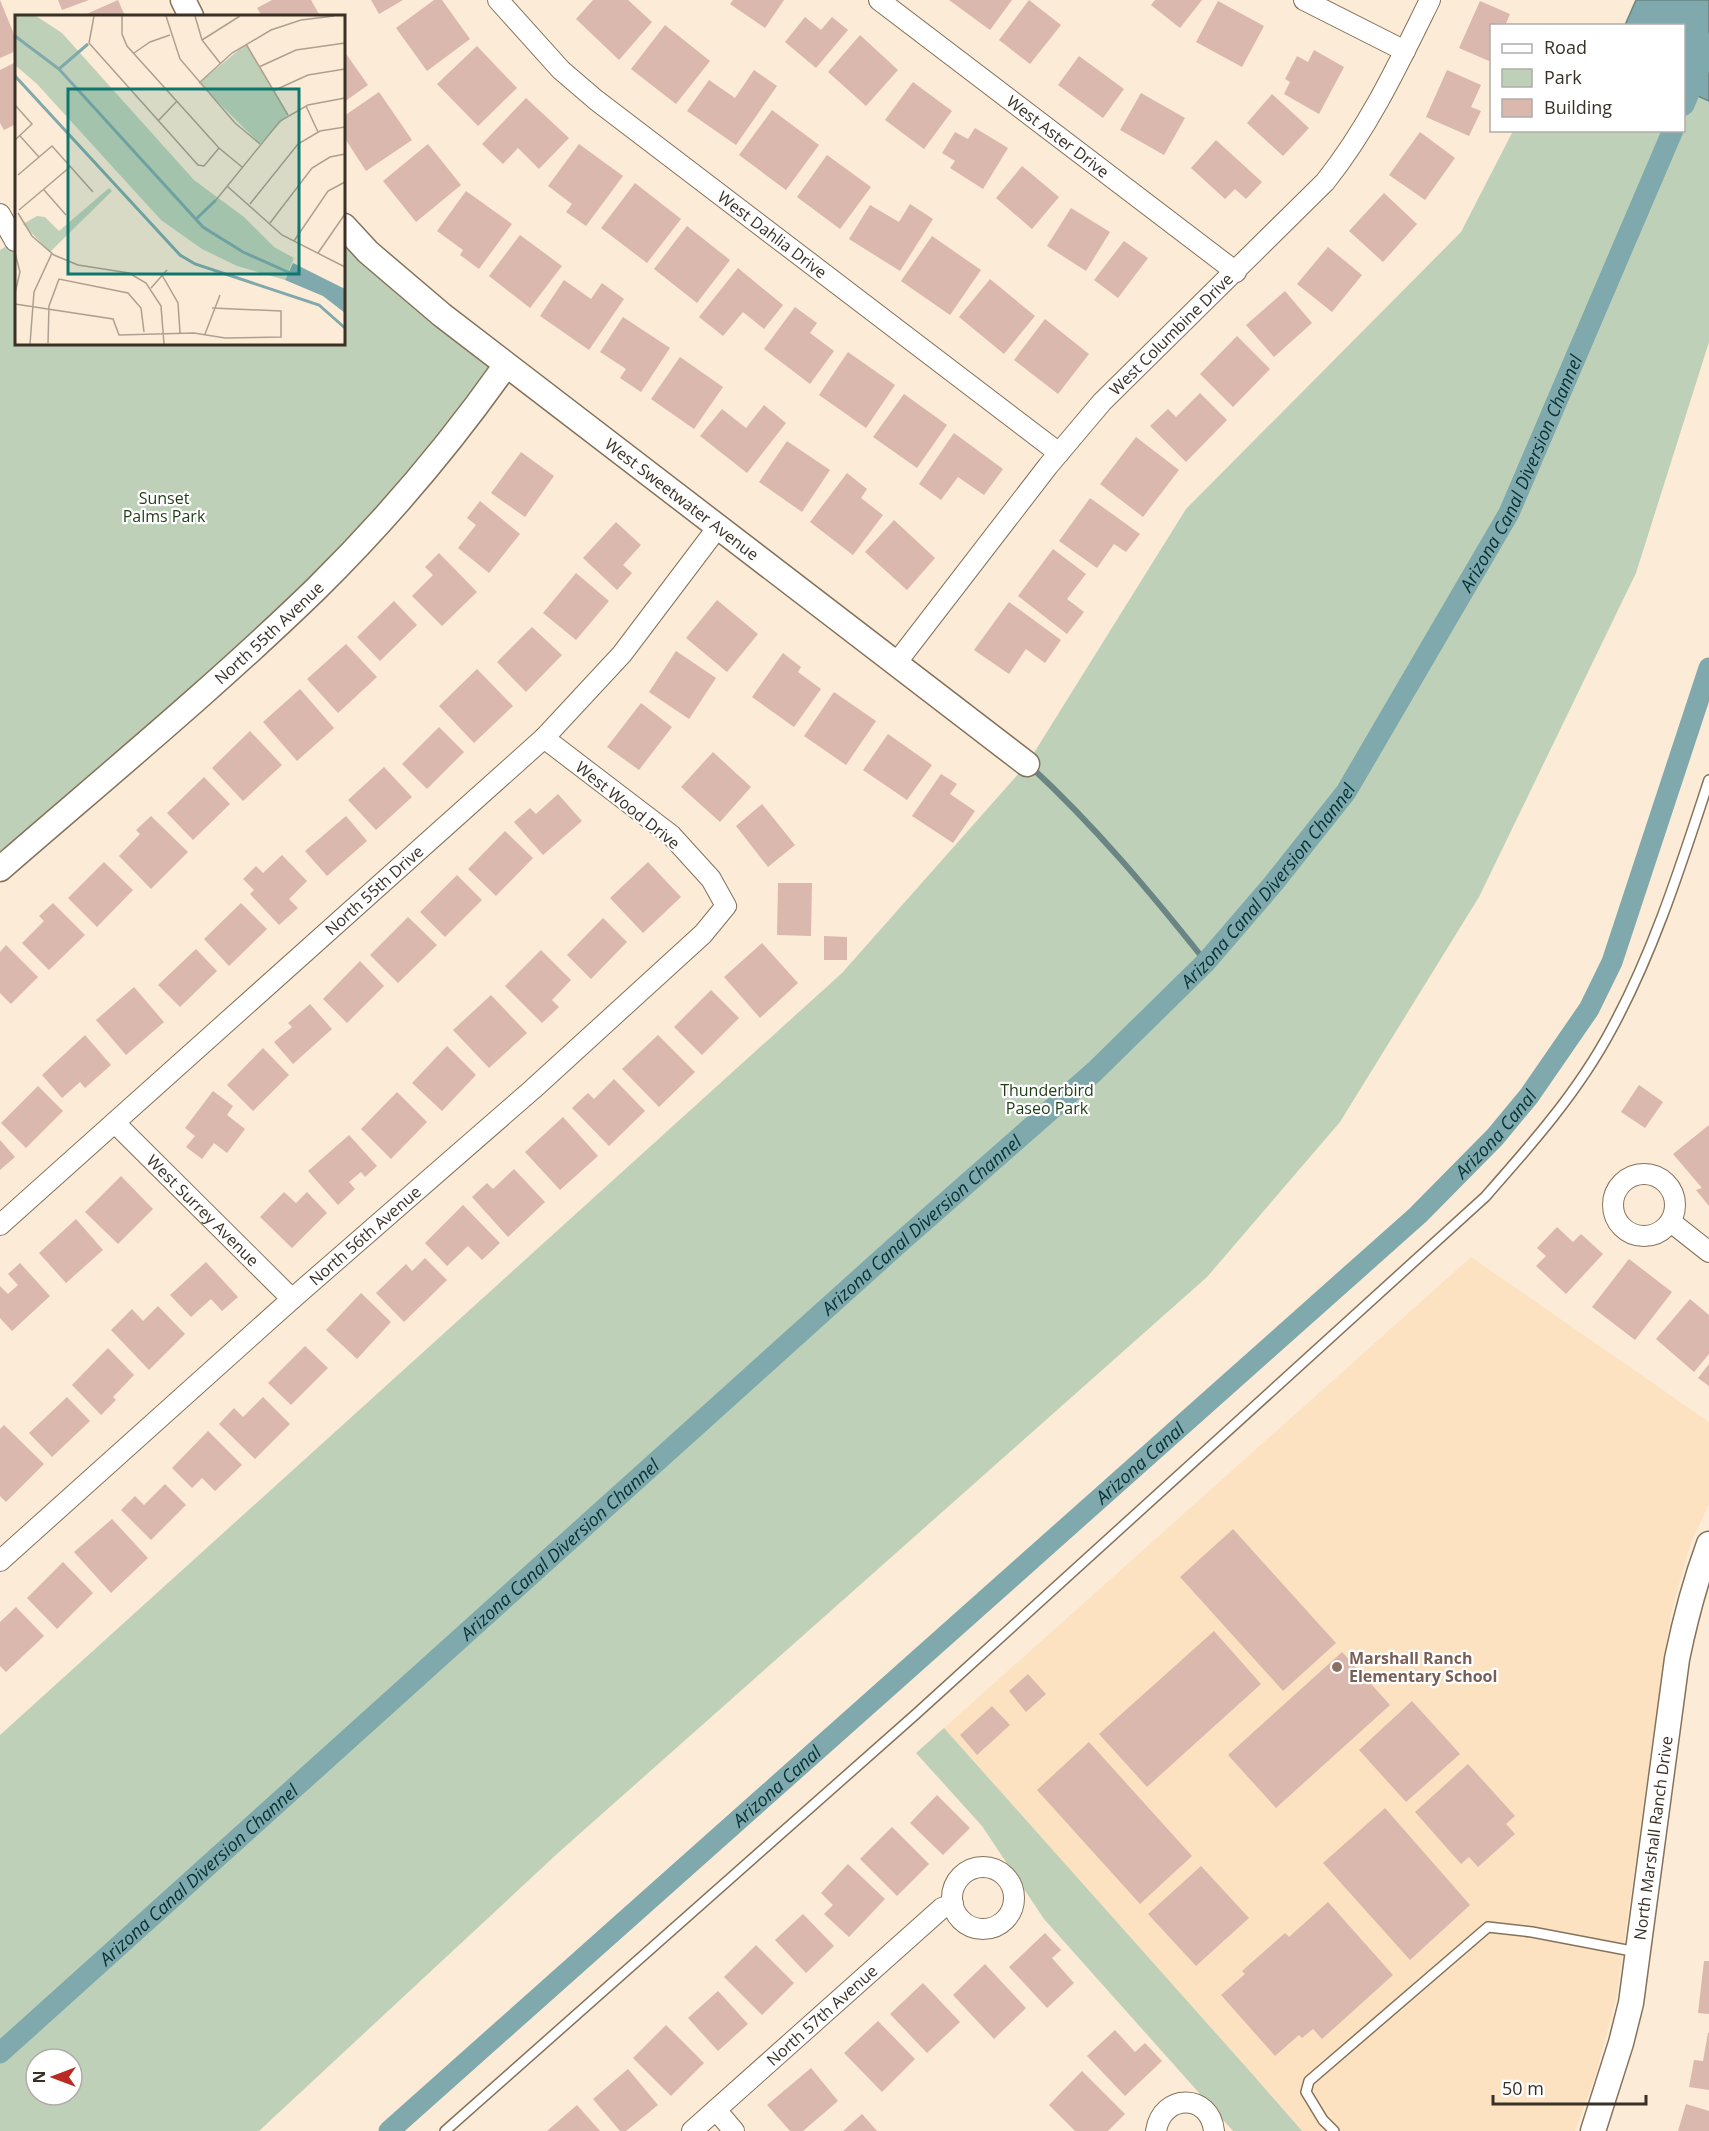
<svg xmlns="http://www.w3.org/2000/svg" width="1709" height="2131" font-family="'Open Sans',sans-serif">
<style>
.built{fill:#fce2c1}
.green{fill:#bed1b8;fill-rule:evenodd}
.water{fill:#7fa9ac;stroke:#6a8584;stroke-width:1.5}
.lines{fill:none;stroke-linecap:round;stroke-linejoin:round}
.stream{stroke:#6a8584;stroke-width:6}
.canal{stroke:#7fa9ac;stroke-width:21}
.building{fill:#dab8ad}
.service-casing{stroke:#85725a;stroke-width:12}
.minor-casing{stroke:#85725a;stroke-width:22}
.tertiary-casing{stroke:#85725a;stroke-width:27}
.service{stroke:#fff;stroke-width:9}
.minor{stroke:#fff;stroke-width:20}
.tertiary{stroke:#fff;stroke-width:24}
.education-dot{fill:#8d6e63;stroke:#fff;stroke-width:2}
.labels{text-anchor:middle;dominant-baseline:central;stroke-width:4.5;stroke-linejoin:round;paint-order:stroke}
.street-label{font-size:16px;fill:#393026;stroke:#fff}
.park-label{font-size:16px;fill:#1f3d14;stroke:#fff}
.education-label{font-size:16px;font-weight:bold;fill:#785e54;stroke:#fff;text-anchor:start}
.water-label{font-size:18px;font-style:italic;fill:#073235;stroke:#fff}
.inset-river{fill:none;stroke:#7fa9ac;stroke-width:3}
.inset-road{fill:none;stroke:#aea090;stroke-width:1.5}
.view{fill:#0f766e;fill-opacity:0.15;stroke:#0f766e;stroke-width:3}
.inset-edge{fill:none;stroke:#393026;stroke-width:3}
</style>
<rect width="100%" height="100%" fill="#fcebd6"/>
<!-- built -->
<path class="built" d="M1471 1257 1709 1422V1504L1690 1545 1670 1617 1616 2000 1594 2080 1575 2131H1302L944 1728Z"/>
<!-- green -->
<path class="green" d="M1684 90 1709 101V342L1636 573 1479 897 1340 1122 1207 1277 558 1853 259 2131H0V1735L842 973 1027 764 1186 509 1461 232 1513 131 1684 130ZM36 2059H72V2095H36Z
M344 226 506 365 372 529 0 869V250L16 240V344H344Z
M944 1728 1254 2076 1302 2131H1233L1044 1919 982 1826 916 1753Z"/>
<!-- water -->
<path class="water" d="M1636 0H1709V101L1684 90V26L1625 25Z"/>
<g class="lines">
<!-- stream -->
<path class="stream" d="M1030 766C1095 826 1151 893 1206 962"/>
<!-- canal -->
<g class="canal">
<path d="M1684 105 1709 44"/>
<path id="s1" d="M0 2053 896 1246 1095 1071 1206 962 1273 884 1346 792 1509 513 1673 130"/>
<path id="s2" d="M389 2131 1418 1215 1495 1137 1529 1096 1589 1009 1612 962 1709 668"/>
</g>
</g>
<!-- building -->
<path class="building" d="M0 0 16 39V51L0 58Z
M58 0H89L62 10Z
M118 0 125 16H82Z
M272 0H311L320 16H262L257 8Z
M371 0H403L379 14Z
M434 0H442L470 39 427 71 396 28Z
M593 0H628L652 22 619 60 576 19Z
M733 0H784L765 28 730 4Z
M949 0H1012L990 30Z
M1029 0 1061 25 1030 64 999 40Z
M1155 0H1202L1180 28 1151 5Z
M1218 1 1264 26 1242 67 1196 42Z
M1480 1 1510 14 1505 26H1492V56L1489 61 1459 48Z
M805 17 821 30 832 17 848 30 816 68 785 42Z
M665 25 710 61 676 104 631 69Z
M860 35 898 70 866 106 828 72Z
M477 46 517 88 478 126 437 84Z
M1314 50 1344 67 1319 114 1284 94 1290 82 1285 79 1297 56 1308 62Z
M344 51 368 85 344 102Z
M1079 56 1124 89 1103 118 1058 85Z
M16 62V124L4 130 0 123V70Z
M754 70 777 86 736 145 687 111 709 80 735 98Z
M1447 70 1481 85 1471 107 1481 111 1469 136 1426 117Z
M913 82 952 111 924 149 885 120Z
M379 92 412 140 366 171 344 137V116Z
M1141 93 1185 118 1164 155 1120 130Z
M1272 94 1309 128 1283 156 1247 123Z
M526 98 569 138 539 169 518 148 503 164 482 144Z
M772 110 819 145 786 190 739 155Z
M975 128 1008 148 983 189 950 168 955 161 942 153 955 132 968 139Z
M1420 132 1455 158 1425 200 1389 175Z
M1216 140 1262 182 1246 199 1235 189 1225 199 1191 168Z
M428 144 461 185 416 222 383 181Z
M579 144 623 176 586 226 566 212 572 204 548 186Z
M827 155 871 187 840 229 797 197Z
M1022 166 1059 197 1032 229 996 198Z
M635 183 681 219 647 263 601 228Z
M466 191 512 224 479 269 460 255 463 250 437 231Z
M1384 193 1417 224 1383 262 1349 231Z
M910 204 933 219 900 271 849 239 870 205 899 222Z
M1071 208 1110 232 1086 271 1047 246Z
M687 226 730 260 697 303 654 269Z
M520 235 562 266 530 308 489 276Z
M932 236 981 270 950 315 901 281Z
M1124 241 1148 258 1118 298 1094 280Z
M1328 247 1362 275 1332 312 1297 284Z
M738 268 783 305 764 329 743 312 723 336 699 317Z
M990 279 1035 316 1004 354 959 317Z
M564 280 591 299 602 283 624 299 589 350 540 316Z
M1285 291 1312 323 1274 357 1246 325Z
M795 307 817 323 810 333 834 351 810 384 764 349Z
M623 317 670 348 641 392 620 378 626 369 600 352Z
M1045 319 1089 354 1058 394 1014 360Z
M1237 336 1270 369 1233 407 1200 374Z
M848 352 895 385 866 428 819 395Z
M680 357 723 387 694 429 651 399Z
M1200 393 1227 420 1186 462 1150 426 1168 409 1176 417Z
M904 394 947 425 917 468 873 437Z
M764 405 786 423 747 473 700 436 722 409 746 428Z
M954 433 1003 469 984 495 958 477 941 500 919 484Z
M1136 437 1179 470 1143 517 1100 484Z
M787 441 830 470 802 512 759 482Z
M521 452 554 476 525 517 491 493Z
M847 473 867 489 861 498 883 515 853 555 810 522Z
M1090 498 1140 534 1126 552 1114 544 1097 568 1059 541Z
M480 501 520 534 489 573 458 548 476 525 467 518Z
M894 520 935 558 907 590 865 552Z
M616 522 641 545 623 565 632 573 617 590 583 558Z
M1053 549 1086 574 1067 599 1084 612 1067 634 1018 596Z
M439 553 477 592 442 626 412 596 433 575 425 567Z
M576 573 609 601 576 640 543 613Z
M717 600 758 634 727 672 686 638Z
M394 601 417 625 380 661 357 637Z
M1009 602 1061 640 1045 663 1026 649 1009 674 974 650Z
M532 627 562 655 526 692 497 662Z
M346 644 377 677 338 713 307 679Z
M676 651 716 678 689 719 649 692Z
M783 653 801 667 798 672 821 689 794 727 752 697Z
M477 669 513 706 474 743 439 706Z
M300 689 334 728 297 761 263 722Z
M834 692 876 721 846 765 804 736Z
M641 703 672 727 639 770 607 747Z
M439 727 464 752 427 789 402 764Z
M250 731 282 765 243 801 212 768Z
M888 734 932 765 907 800 863 770Z
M713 752 751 787 720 822 681 787Z
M384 767 412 797 376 830 348 800Z
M941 774 957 784 950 794 975 811 953 843 912 816Z
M204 777 230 804 193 840 167 813Z
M558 794 582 821 543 855 514 822 530 808 536 814Z
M762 804 795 845 768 867 736 826Z
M151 816 188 852 151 889 119 856 140 834 136 830Z
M346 816 367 841 327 876 305 851Z
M505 831 533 858 496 896 468 869Z
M282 855 307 881 289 899 298 908 279 925 250 894 254 890 243 879 256 866 263 873Z
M104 862 133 890 97 927 68 898Z
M648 862 681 897 643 933 610 898Z
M457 875 482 900 445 937 420 912Z
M778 883H812L811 936 777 935Z
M53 903 85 935 49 970 22 943 44 921 39 916Z
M241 903 267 929 229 966 204 939Z
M408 917 437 945 398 983 370 955Z
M603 918 627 942 591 979 567 955Z
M824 936 847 937V960H824Z
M762 943 798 983 760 1018 724 977Z
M6 945 38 977 11 1004 0 993V952Z
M196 949 217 971 180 1007 158 985Z
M541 950 571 980 552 1000 559 1007 542 1023 505 986Z
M360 961 384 986 347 1023 323 999Z
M134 987 164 1022 126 1055 96 1020Z
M711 990 739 1018 702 1055 674 1027Z
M491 995 527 1033 489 1068 453 1030Z
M310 1004 332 1029 293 1064 274 1042 292 1027 288 1023Z
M85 1035 111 1065 85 1088 80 1082 62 1098 42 1075Z
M658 1035 695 1072 659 1107 622 1069Z
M447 1046 476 1075 442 1111 412 1083Z
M263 1048 289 1075 253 1111 227 1085Z
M614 1079 645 1111 609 1146 572 1108 588 1093 594 1099Z
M1639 1085 1663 1102 1645 1128 1621 1112Z
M38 1086 63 1111 26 1148 1 1123Z
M213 1091 233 1106 227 1115 245 1129 227 1153 214 1143 202 1159 186 1147 195 1136 185 1128Z
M397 1092 427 1122 391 1159 361 1129Z
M563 1117 598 1156 560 1190 525 1152Z
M1709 1125V1206L1696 1190 1702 1188 1673 1154Z
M349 1135 377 1166 365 1177 361 1172 349 1182 355 1189 338 1205 308 1171Z
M0 1140 15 1157 0 1170Z
M514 1169 545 1202 508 1237 472 1197 487 1183 493 1189Z
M121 1176 153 1209 118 1244 85 1212Z
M284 1192 296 1203 307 1192 327 1213 292 1248 260 1217Z
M463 1205 500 1243 482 1260 468 1246 447 1266 425 1243Z
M76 1219 103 1250 66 1283 39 1253Z
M1557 1227 1573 1242 1581 1234 1603 1254 1566 1294 1536 1266 1546 1256 1537 1248Z
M425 1258 447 1280 404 1322 376 1293 406 1264 412 1271Z
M1629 1259 1672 1292 1635 1340 1592 1307Z
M206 1262 238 1297 222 1311 211 1299 191 1317 170 1295Z
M20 1263 50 1296 12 1331 0 1318V1286L8 1294 18 1285 8 1274Z
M361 1293 391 1322 357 1359 326 1330Z
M1690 1299 1709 1315V1354L1694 1372 1656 1339Z
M158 1306 185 1334 149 1370 111 1330 132 1309 143 1321Z
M305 1346 328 1368 291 1405 268 1383Z
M108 1348 134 1375 113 1397 116 1400 101 1415 72 1385Z
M1709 1364V1386L1698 1378Z
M67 1397 90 1421 52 1457 29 1433Z
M263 1397 290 1424 255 1459 219 1424 234 1408 243 1417Z
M4 1425 44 1464 6 1502 0 1496V1429Z
M208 1431 242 1465 215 1491 202 1478 192 1488 172 1468Z
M165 1484 186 1505 151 1540 121 1510 135 1496 144 1505Z
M112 1519 148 1558 111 1593 74 1552Z
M1233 1529 1336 1643 1283 1691 1180 1577Z
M63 1562 93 1593 57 1629 27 1598Z
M16 1607 44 1636 6 1672 0 1666V1622Z
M1214 1631 1261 1684 1147 1787 1099 1734Z
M1342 1652 1390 1705 1276 1808 1228 1755Z
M1028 1674 1046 1694 1026 1712 1009 1691Z
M1412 1701 1460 1754 1406 1802 1359 1750Z
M992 1706 1010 1725 977 1755 960 1735Z
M1089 1742 1192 1856 1140 1904 1037 1790Z
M1468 1764 1515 1816 1506 1824 1515 1834 1478 1867 1469 1857 1461 1864 1415 1812Z
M937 1795 970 1828 943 1855 910 1823Z
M1385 1808 1470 1905 1410 1960 1323 1863Z
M892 1827 929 1864 897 1896 860 1859Z
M848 1864 885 1899 849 1937 824 1914 833 1905 821 1893Z
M1201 1866 1249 1918 1196 1966 1148 1914Z
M1328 1902 1393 1975 1322 2039 1313 2029 1302 2038 1299 2035 1275 2056 1221 1995 1245 1974 1242 1971 1285 1933 1289 1937Z
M803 1914 834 1946 806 1973 775 1940Z
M1045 1933 1061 1950 1052 1958 1074 1983 1047 2008 1009 1967Z
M756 1945 794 1983 762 2015 724 1977Z
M1704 1961H1709V2014L1698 2013Z
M985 1964 1026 2008 994 2039 953 1995Z
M923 1983 960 2022 927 2053 890 2014Z
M718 1991 748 2024 718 2051 688 2018Z
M878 2021 915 2059 882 2092 844 2053Z
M666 2025 704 2063 671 2096 633 2058Z
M1115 2030 1135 2052 1145 2043 1162 2061 1125 2096 1087 2056Z
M1708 2033H1709V2090L1689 2087 1694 2060 1703 2061Z
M811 2068 838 2101 803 2131H790L767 2105Z
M628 2069 658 2105 626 2131H620L593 2099Z
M1082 2071 1125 2114 1108 2131H1075L1049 2105Z
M1686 2104 1709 2111V2131H1678Z
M577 2105 600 2131H547Z
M862 2114 877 2131H843Z"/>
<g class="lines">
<!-- service casing -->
<g class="service-casing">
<path id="service" d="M445 2131 916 1714 1485 1197C1531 1145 1578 1092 1611 1030 1654 951 1681 865 1709 780
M1334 2131 1323 2120 1306 2092 1309 2081 1488 1927 1532 1932 1637 1952"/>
</g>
<!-- minor casing -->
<g class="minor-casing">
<g id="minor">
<path id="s3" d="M498 0 561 70 596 100 1059 453"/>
<path id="s4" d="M879 0 1236 272"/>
<path d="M1304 0 1405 51"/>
<path d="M0 214 15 241"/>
<path id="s5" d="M897 662 1048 466 1102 402 1325 182C1369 127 1399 63 1430 0"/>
<path id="s6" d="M115 1123 292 1299"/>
<circle cx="1644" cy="1205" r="31"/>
<path d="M1671 1222 1709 1252"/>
<path id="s7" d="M0 1225 544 738 622 654 718 527"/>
<path id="s8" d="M0 1561 292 1299 533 1089 703 934 726 906 711 879 671 835 544 738"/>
<circle cx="983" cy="1898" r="31"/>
<path d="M716 2110 734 2131"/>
<path id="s9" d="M692 2131 942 1908 953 1904"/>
<path d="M1156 2131C1162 2093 1210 2093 1214 2131"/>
</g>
</g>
<!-- tertiary casing -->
<g class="tertiary-casing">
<g id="tertiary">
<path d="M183 0 191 16"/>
<path id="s10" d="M344 226 368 252 442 315 1027 764"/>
<path id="s11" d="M0 869C106 777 215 687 316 589 384 522 451 443 506 365"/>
<path id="s12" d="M1593 2131 1621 2043 1631 2003 1677 1659C1685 1620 1695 1582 1709 1544"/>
</g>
</g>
<!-- service -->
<use href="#service" class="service"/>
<!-- minor -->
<use href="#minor" class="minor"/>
<!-- tertiary -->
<use href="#tertiary" class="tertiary"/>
</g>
<!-- markers -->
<circle class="education-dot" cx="1337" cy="1667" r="6"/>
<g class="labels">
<!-- street labels -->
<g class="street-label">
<text stroke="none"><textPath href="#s4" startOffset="225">West Aster Drive</textPath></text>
<text stroke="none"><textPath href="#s3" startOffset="362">West Dahlia Drive</textPath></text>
<text stroke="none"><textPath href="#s5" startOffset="428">West Columbine Drive</textPath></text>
<text stroke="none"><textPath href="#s10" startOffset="435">West Sweetwater Avenue</textPath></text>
<text stroke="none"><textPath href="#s11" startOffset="358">North 55th Avenue</textPath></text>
<text transform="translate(628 805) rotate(39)">West Wood Drive</text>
<text stroke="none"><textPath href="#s7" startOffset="502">North 55th Drive</textPath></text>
<text stroke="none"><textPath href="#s6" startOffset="124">West Surrey Avenue</textPath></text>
<text stroke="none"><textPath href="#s8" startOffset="489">North 56th Avenue</textPath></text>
<text stroke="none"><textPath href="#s12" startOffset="300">North Marshall Ranch Drive</textPath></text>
<text stroke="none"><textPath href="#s9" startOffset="174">North 57th Avenue</textPath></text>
</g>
<!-- park labels -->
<g class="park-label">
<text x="164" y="498">Sunset<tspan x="164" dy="18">Palms Park</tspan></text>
<text x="1047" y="1090">Thunderbird<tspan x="1047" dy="18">Paseo Park</tspan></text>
</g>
<!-- education labels -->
<g class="education-label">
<text x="1349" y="1658">Marshall Ranch<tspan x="1349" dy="18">Elementary School</tspan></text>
</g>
<!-- water labels -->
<g class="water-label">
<text stroke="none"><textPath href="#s1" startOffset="2211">Arizona Canal Diversion Channel</textPath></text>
<text stroke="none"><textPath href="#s1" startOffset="1725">Arizona Canal Diversion Channel</textPath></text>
<text stroke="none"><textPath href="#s2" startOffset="1490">Arizona Canal</textPath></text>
<text stroke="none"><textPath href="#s1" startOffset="1239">Arizona Canal Diversion Channel</textPath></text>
<text stroke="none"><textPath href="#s2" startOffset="1005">Arizona Canal</textPath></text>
<text stroke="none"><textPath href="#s1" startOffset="753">Arizona Canal Diversion Channel</textPath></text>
<text stroke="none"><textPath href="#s2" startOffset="519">Arizona Canal</textPath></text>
<text stroke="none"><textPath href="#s1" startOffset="267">Arizona Canal Diversion Channel</textPath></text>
</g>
</g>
<!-- overview -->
<g transform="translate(15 15)">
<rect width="330" height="330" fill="#fcebd6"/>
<path d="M0 1H21L47 18 179 165 229 202 259 232 279 243 270 265 222 251 187 234 146 205 22 69 0 50ZM231 29 273 100 245 129 184 68ZM94 173 97 176 35 237 8 209 22 201 30 202 44 216Z" fill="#bed1b8"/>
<path d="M278 248 330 274V298L308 281 270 265Z" fill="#7fa9ac"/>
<path class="inset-river" d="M0 21 44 54 188 212 228 237 275 258M44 54 73 29M0 61 165 240 180 249 304 290 330 313M180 205 201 185"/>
<path class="inset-road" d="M79 1 74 28 183 150 189 151 204 133M107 1V19L112 31 204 133 227 152M151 1 165 44 220 108 245 129M180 1 187 25 205 48M187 25 225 1M231 29 273 100M119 38 135 27 155 20M244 52 281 35 330 28M184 68 217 38 256 15 286 5 319 1M258 76 293 60 330 54M0 90 17 109 0 125M291 91 303 117M143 106 162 86M5 121 24 142M3 160 37 131 78 177M212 171 267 220 330 252M29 175 51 200M201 185 265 106 293 90 330 83M235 189 283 129 305 116 330 112M4 195 55 152M3 198 17 221 39 240 63 250 114 258 131 268 146 291 149 329M255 208 297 153 315 142 330 139M279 226 313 176 330 167M0 238 5 257 0 278M303 238 330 199M147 260 163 288 165 318M136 273 152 255M0 289 98 304 104 320 179 318 210 323 266 322V296L197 293M190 319 205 280M33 328 34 291 44 264 113 278 126 293 129 317M15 329 19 277 37 238"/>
<path class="view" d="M53 74H284V259H53Z"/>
<rect width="330" height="330" class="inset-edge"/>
</g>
<!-- legend -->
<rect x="1490" y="24" width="195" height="108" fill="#ffffff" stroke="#b0aca8" stroke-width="1.5"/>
<rect x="1502" y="44" width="30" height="9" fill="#ffffff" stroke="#b0aca8" stroke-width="1.5"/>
<text x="1544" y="54" font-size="18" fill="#393026">Road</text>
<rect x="1502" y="69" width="30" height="18" fill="#bed1b8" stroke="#b0aca8" stroke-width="1.5"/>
<text x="1544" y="84" font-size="18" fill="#393026">Park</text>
<rect x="1502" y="99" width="30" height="18" fill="#dab8ad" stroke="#b0aca8" stroke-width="1.5"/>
<text x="1544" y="114" font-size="18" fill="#393026">Building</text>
<!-- north arrow -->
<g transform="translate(54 2077) rotate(270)"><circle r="28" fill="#ffffff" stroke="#b0aca8" stroke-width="1.5"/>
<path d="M0-4.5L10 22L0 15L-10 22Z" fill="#b92b22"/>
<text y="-9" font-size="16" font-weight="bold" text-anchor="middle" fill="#393026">N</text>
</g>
<!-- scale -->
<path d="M1493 2095v9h153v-9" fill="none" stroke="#393026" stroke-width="3"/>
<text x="1502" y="2095" font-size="18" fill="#393026" stroke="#ffffff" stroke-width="4.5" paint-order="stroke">50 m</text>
</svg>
